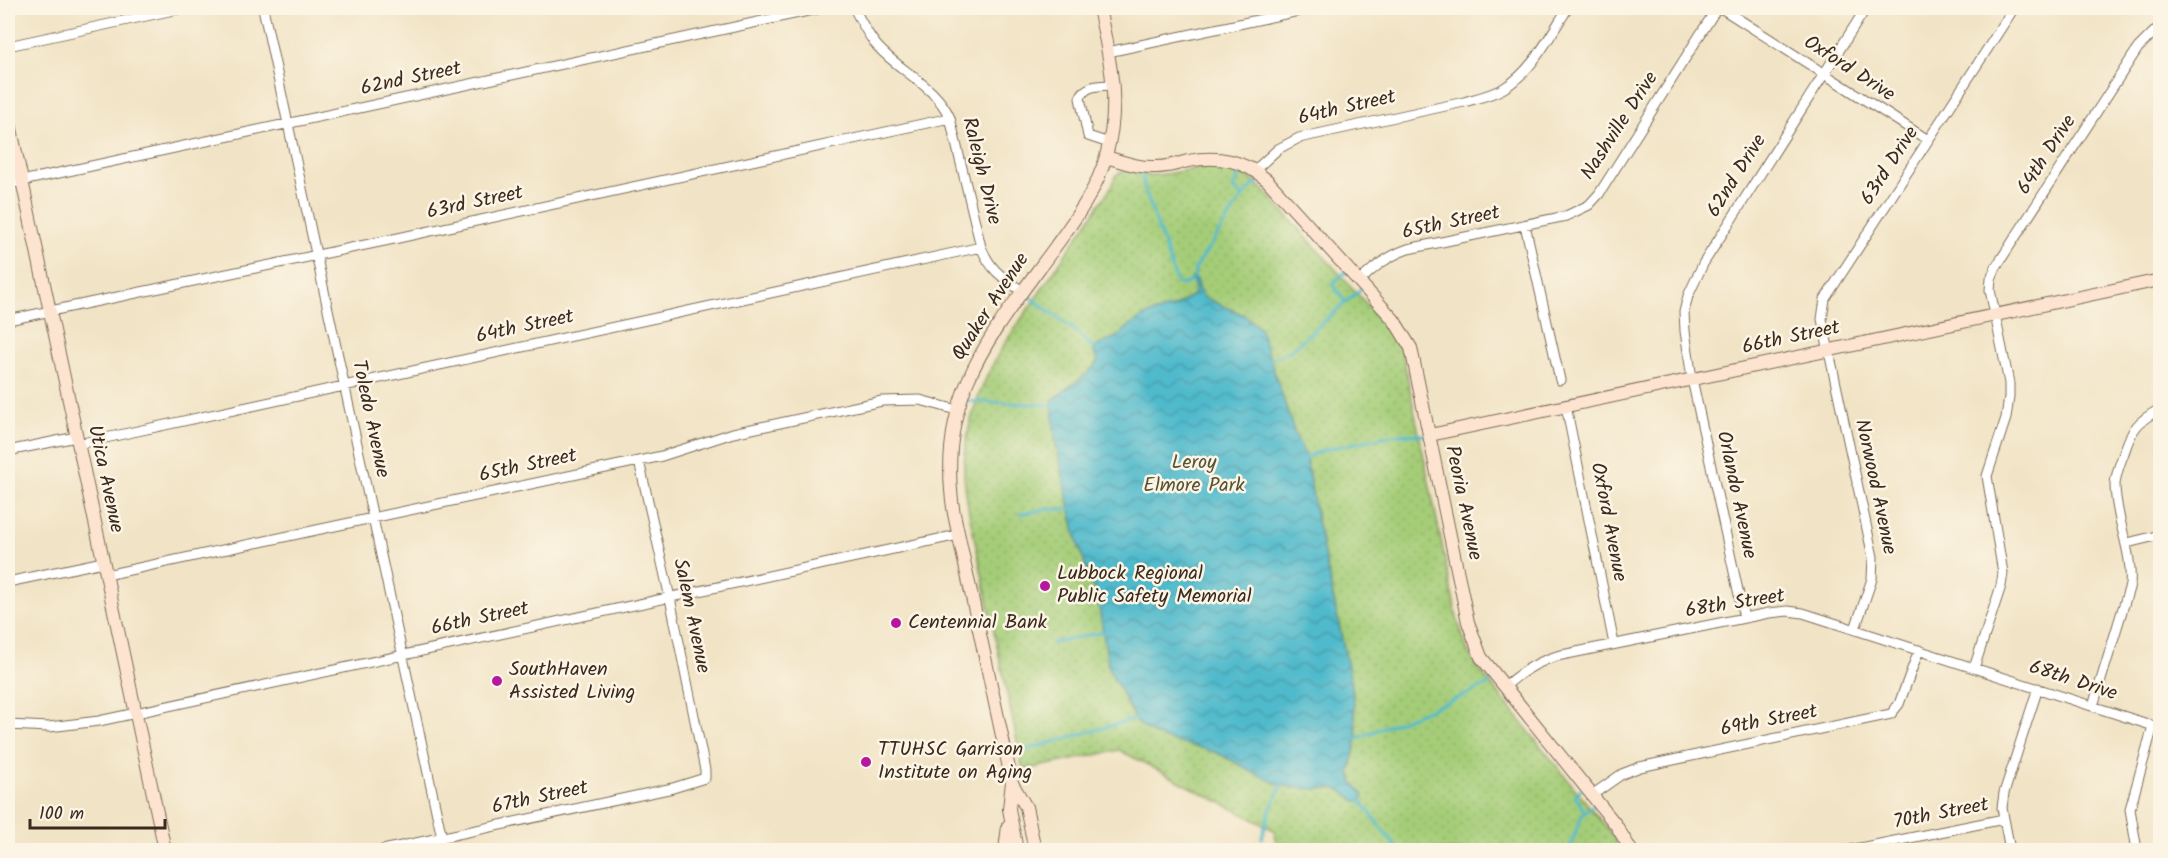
<svg xmlns="http://www.w3.org/2000/svg" width="2168" height="858" font-family="Kalam,sans-serif">
<style>
.park{fill:url(#park-dots);stroke:#707c4b;stroke-width:1.5}
.water{fill:url(#water-waves);stroke:#467275;stroke-width:1.5}
.lines{fill:none;stroke-linecap:round;stroke-linejoin:round}
.stream{stroke:#50bacc;stroke-width:3}
.street-casing{stroke:#7b6b58;stroke-width:11}
.secondary-casing{stroke:#7b6b58;stroke-width:14}
.street{stroke:#fff;stroke-width:9}
.secondary{stroke:#fde4d1;stroke-width:12}
.poi-dot{fill:#b5179e;stroke:#fcf5e5;stroke-width:2}
.labels{text-anchor:middle;dominant-baseline:central;stroke-width:5;stroke-linejoin:round;paint-order:stroke}
.street-label{font-size:20px;fill:#3b2a1e;stroke:#fcf5e5}
.park-label{font-size:20px;fill:#565334;stroke:#fcf5e5}
.poi-label{font-size:20px;fill:#3b2a1e;stroke:#fcf5e5;text-anchor:start}
</style>
<defs>
<pattern id="park-dots" width="8" height="8" patternUnits="userSpaceOnUse" patternTransform="scale(1.5)"><rect width="8" height="8" fill="#a5cd78"/><path d="M2 2h.1M6 6h.1" fill="none" stroke="#8fb067" stroke-width="1.8" stroke-linecap="round"/></pattern>
<pattern id="water-waves" width="16" height="10" patternUnits="userSpaceOnUse" patternTransform="scale(1.5)"><rect width="16" height="10" fill="#50bacc"/><path d="M0 5q4-4 8 0t8 0" fill="none" stroke="#4497a5"/></pattern>
</defs>
<rect width="100%" height="100%" fill="#fcf5e5"/>
<filter id="ink" filterUnits="userSpaceOnUse"><feTurbulence type="fractalNoise" baseFrequency=".0167" numOctaves="2"/><feDisplacementMap in="SourceGraphic" scale="12" xChannelSelector="R" yChannelSelector="G"/><feConvolveMatrix kernelMatrix="1 2 1 2 8 2 1 2 1" color-interpolation-filters="sRGB"/></filter>
<filter id="wash" filterUnits="userSpaceOnUse"><feTurbulence type="fractalNoise" baseFrequency=".008" numOctaves="4" result="noise"/><feDisplacementMap in="SourceGraphic" scale="24" xChannelSelector="R" yChannelSelector="G"/><feGaussianBlur stdDeviation="1.35" result="paint"/><feColorMatrix in="noise" values="0 0 0 0 0 0 0 0 0 0 0 0 0 0 0 0 0 1.4 0 .05"/><feComposite in="paint" operator="in"/></filter>
<g filter="url(#wash)">
<rect width="100%" height="100%" fill="#f1e3c5"/>
<!-- park -->
<path class="park" d="M1216 165C1236 168 1249 176 1263 189L1398 339 1402 351 1457 618 1468 652 1478 668 1613 836 1620 850H1278L1274 830 1119 750 1023 770 969 512C967 499 964 484 964 471 964 425 981 382 1005 343L1110 189 1116 175C1126 167 1137 174 1148 175 1171 176 1194 167 1216 165Z"/>
<!-- water -->
<path class="water" d="M1192 278 1196 279 1199 291 1205 298 1246 316 1260 329 1295 434 1306 457 1316 515 1352 686 1357 738 1350 773 1353 782 1364 795 1361 801H1356C1350 797 1344 791 1336 789 1330 787 1324 789 1318 789 1308 789 1295 788 1286 786 1261 780 1242 764 1219 754 1192 742 1155 745 1135 719L1109 669 1098 601 1077 541 1055 439 1052 401C1065 386 1092 376 1098 360L1094 353 1095 347 1120 335 1130 325 1147 315 1176 306 1193 295 1195 290Z"/>
<g class="lines">
<!-- stream -->
<path class="stream" d="M1142 168 1144 187 1177 283 1182 285 1192 281
M1241 199 1240 193 1233 188 1242 169
M1194 278 1195 269 1241 199 1259 180
M1026 294 1077 332 1090 345 1095 347
M1344 304 1343 298 1332 284 1347 271
M1270 360 1290 351 1362 288
M965 401 1052 405
M1306 457 1327 449 1398 434 1425 435
M1020 514 1047 509H1070
M1052 643 1103 632
M1357 738 1463 696 1485 686 1494 680
M1011 754 1135 719
M1581 789 1575 796 1585 812
M1361 801 1398 850
M1262 838 1269 813 1282 784
M1569 850 1582 815 1596 803"/>
</g>
</g>
<g filter="url(#ink)">
<g class="lines">
<!-- street casing -->
<g class="street-casing">
<path id="street" d="M263 8 442 838
M854 8C861 21 868 36 878 47 901 72 936 86 950 118L981 247C991 271 1002 277 1022 291
M1721 8 1928 140
M8 46 183 8
M1108 52 1313 8
M1109 143 1088 136 1080 98C1085 84 1101 86 1114 85
M1255 170 1278 149 1299 138 1464 102C1478 98 1492 95 1504 88 1533 71 1550 35 1568 8
M8 184 822 8
M1525 225 1560 380
M1359 282C1374 267 1388 256 1408 249L1566 216 1589 205 1599 194 1717 8
M8 320 389 240 950 118
M1566 406 1614 644
M78 444 981 247
M8 451 76 437
M2127 543 2160 535
M106 575 662 456 733 433 882 401 920 400 957 410
M8 582 103 562
M1744 618 1692 379 1685 331 1684 312 1688 296 1703 264 1866 8
M1855 629 1872 579 1873 557 1822 319 1825 299 2014 8
M1974 668 2001 586 2003 573 1987 476 2006 418 2009 397V383L1990 290 1991 279 1996 267 2138 48 2160 26
M1505 686C1521 672 1536 662 1557 656L1769 613 1788 611 1803 613 2160 728
M2093 706 2130 585C2133 551 2115 519 2115 484 2116 474 2120 463 2124 453 2132 428 2138 421 2160 409
M8 725 49 727 99 721 958 535
M1592 795 1622 774 1640 767 1891 714 1899 704 1919 650
M383 850 673 788 705 778V770L670 598 639 461
M1850 850 2004 819
M2010 850 2002 808 2004 793 2038 688
M2137 850 2130 809 2153 726"/>
</g>
<!-- secondary casing -->
<g class="secondary-casing">
<path id="secondary" d="M8 115 165 850
M1106 157C1123 162 1139 168 1156 167 1167 167 1178 164 1188 161 1218 155 1243 160 1267 180L1394 320 1411 348 1468 622 1481 657 1616 825 1631 850
M1430 435 2160 280
M1012 783 1026 807 1035 850
M1005 850 1008 826
M1017 850 1009 809 1012 782 954 514C934 397 991 335 1055 247 1075 219 1097 190 1106 156 1121 103 1110 60 1099 8"/>
</g>
<!-- street -->
<use href="#street" class="street"/>
<!-- secondary -->
<use href="#secondary" class="secondary"/>
</g>
</g>
<!-- markers -->
<g class="poi-dot">
<circle cx="1045" cy="586" r="6"/>
<circle cx="896" cy="623" r="6"/>
<circle cx="497" cy="681" r="6"/>
<circle cx="866" cy="762" r="6"/>
</g>
<g class="labels">
<!-- street labels -->
<g class="street-label">
<text transform="translate(1849 69) rotate(33)">Oxford Drive</text>
<text transform="translate(411 79) rotate(-12)">62nd Street</text>
<text transform="translate(1347 108) rotate(-13)">64th Street</text>
<text transform="translate(1620 126) rotate(-57)">Nashville Drive</text>
<text transform="translate(2047 155) rotate(-57)">64th Drive</text>
<text transform="translate(1890 166) rotate(-57)">63rd Drive</text>
<text transform="translate(981 171) rotate(76)">Raleigh Drive</text>
<text transform="translate(1737 176) rotate(-58)">62nd Drive</text>
<text transform="translate(475 203) rotate(-12)">63rd Street</text>
<text transform="translate(1451 223) rotate(-12)">65th Street</text>
<text transform="translate(991 307) rotate(-57)">Quaker Avenue</text>
<text transform="translate(525 327) rotate(-12)">64th Street</text>
<text transform="translate(1791 338) rotate(-12)">66th Street</text>
<text transform="translate(370 419) rotate(78)">Toledo Avenue</text>
<text transform="translate(528 466) rotate(-12)">65th Street</text>
<text transform="translate(105 479) rotate(78)">Utica Avenue</text>
<text transform="translate(1875 487) rotate(78)">Norwood Avenue</text>
<text transform="translate(1736 495) rotate(78)">Orlando Avenue</text>
<text transform="translate(1463 503) rotate(78)">Peoria Avenue</text>
<text transform="translate(1608 522) rotate(79)">Oxford Avenue</text>
<text transform="translate(1735 604) rotate(-9)">68th Street</text>
<text transform="translate(691 616) rotate(78)">Salem Avenue</text>
<text transform="translate(480 619) rotate(-12)">66th Street</text>
<text transform="translate(2073 681) rotate(18)">68th Drive</text>
<text transform="translate(1769 721) rotate(-11)">69th Street</text>
<text transform="translate(540 798) rotate(-12)">67th Street</text>
<text transform="translate(1941 814) rotate(-11)">70th Street</text>
</g>
<!-- park labels -->
<g class="park-label">
<text x="1194" y="463">Leroy<tspan x="1194" dy="23">Elmore Park</tspan></text>
</g>
<!-- poi labels -->
<g class="poi-label">
<text x="1057" y="574">Lubbock Regional<tspan x="1057" dy="23">Public Safety Memorial</tspan></text>
<text x="908" y="623">Centennial Bank</text>
<text x="509" y="670">SouthHaven<tspan x="509" dy="23">Assisted Living</tspan></text>
<text x="878" y="750">TTUHSC Garrison<tspan x="878" dy="23">Institute on Aging</tspan></text>
</g>
</g>
<!-- margin -->
<rect width="2168" height="858" fill="none" stroke="#fcf5e5" stroke-width="30"/>
<!-- scale -->
<path d="M30 819v9h135v-9" fill="none" stroke="#3b2a1e" stroke-width="3"/>
<text x="39" y="819" font-size="18" fill="#3b2a1e" stroke="#fcf5e5" stroke-width="4.5" paint-order="stroke">100 m</text>
</svg>
